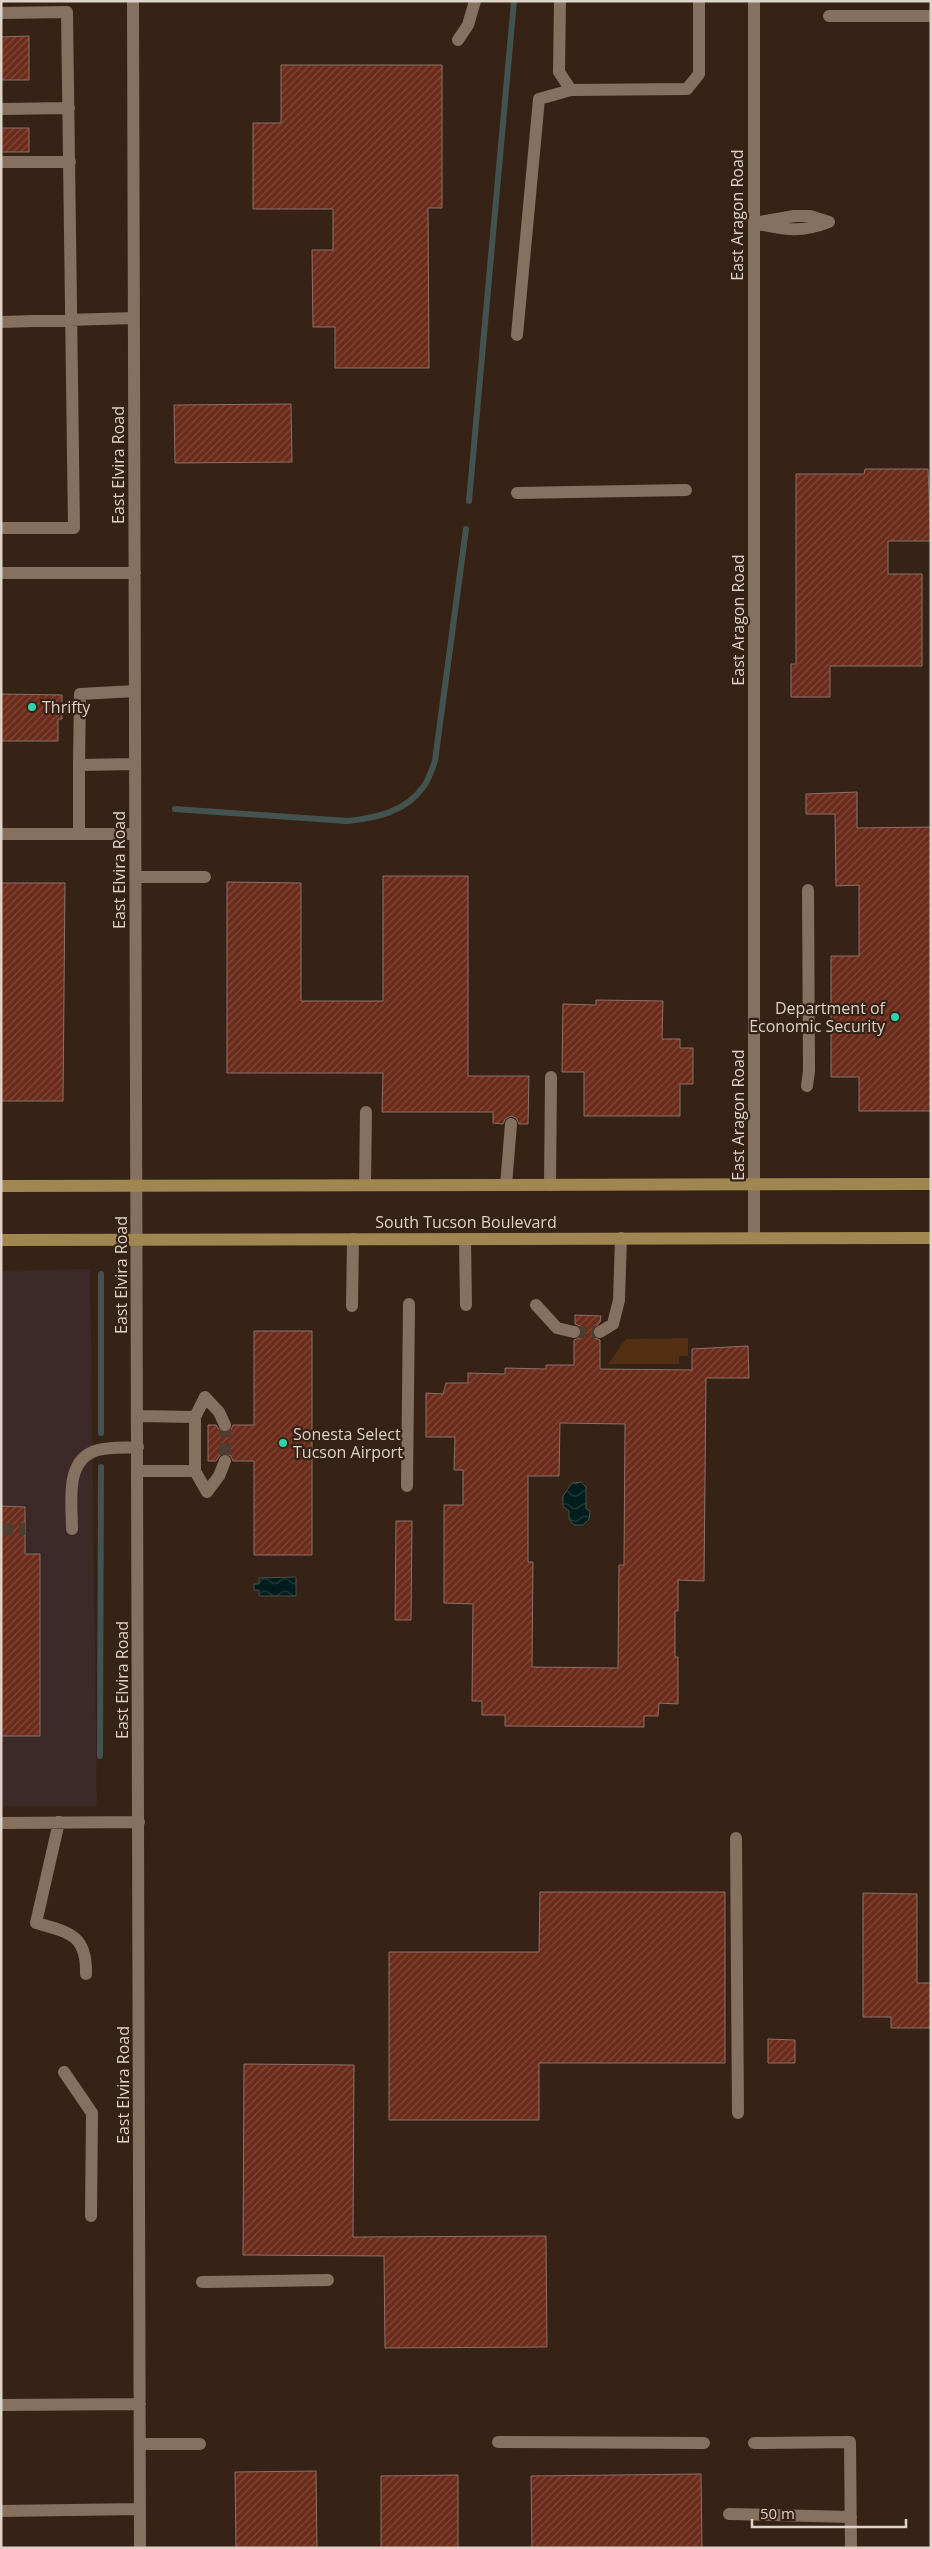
<svg xmlns="http://www.w3.org/2000/svg" width="932" height="2549" font-family="'Open Sans',sans-serif">
<style>
.commercial{fill:#3d2928}
.grass{fill:#533014}
.water{fill:url(#water-waves);stroke:#435350}
.lines{fill:none;stroke-linecap:round;stroke-linejoin:round}
.stream{stroke:#435350;stroke-width:6}
.building{fill:url(#building-hatch);stroke:#8b7068;fill-rule:evenodd}
.minor-tunnel{stroke:#4f3d31;stroke-width:12;stroke-dasharray:12 6;stroke-linecap:butt}
.minor{stroke:#867060;stroke-width:12}
.major{stroke:#a08752;stroke-width:12}
.poi-dot{fill:#2ed4ab;stroke:#362316;stroke-width:2}
.labels{text-anchor:middle;dominant-baseline:central;stroke-width:4.5;stroke-linejoin:round;paint-order:stroke}
.street-label{font-size:16px;fill:#ded2c9;stroke:#362316}
.poi-label{font-size:16px;fill:#ded2c9;stroke:#362316;text-anchor:start}
</style>
<defs>
<pattern id="water-waves" width="16" height="10" patternUnits="userSpaceOnUse" patternTransform="scale(1.25)"><rect width="16" height="10" fill="#001c1c"/><path d="M0 5q4-4 8 0t8 0" fill="none" stroke="#253c3c"/></pattern>
<pattern id="building-hatch" width="6" height="6" patternUnits="userSpaceOnUse" patternTransform="scale(1.25)"><rect width="6" height="6" fill="#6c2c1c"/><path d="M-1 1l2-2M0 6l6-6M5 7l2-2" fill="none" stroke="#814a3c"/></pattern>
</defs>
<rect width="100%" height="100%" fill="#362316"/>
<!-- commercial -->
<path class="commercial" d="M90 1269 97 1806H1V1271Z"/>
<!-- grass -->
<path class="grass" d="M688 1338V1356H679V1364H608L626 1339Z"/>
<!-- water -->
<path class="water" d="M581 1482 586 1487V1509L590 1511 589 1519 583 1525H574L569 1519V1511L563 1506V1496L572 1483Z
M296 1577V1596H259V1590H254V1584H259V1578Z"/>
<g class="lines">
<!-- stream -->
<path class="stream" d="M469 501 514 1
M175 809 347 821C376 818 406 812 424 786 429 779 432 769 435 761L466 529
M101 1433V1274
M100 1756 101 1467"/>
</g>
<!-- building -->
<path class="building" d="M29 36V80H1V37Z
M281 65H442V208H428L429 368H335V327H313L312 250H333V209H253V123H281Z
M1 128H29V152H1Z
M291 404 292 462 175 463 174 405Z
M865 469H928L931 541H888V574H922V666H830V697H791V664H796V474H864Z
M1 694 62 695V719H58V741H1Z
M857 792V828L931 827V1111H859V1077H831V956H859V885L836 886 835 814H806V794Z
M383 876H468V1076H529L528 1124H519L516 1118 511 1116 505 1119 503 1124 493 1123V1112H382L383 1073H227V882L301 883V1001H383Z
M1 883H65L63 1101H1Z
M596 1000 663 1001 662 1039H680V1048H693V1084H680V1116H584V1072H562L563 1004 596 1005Z
M575 1315 601 1316 600 1322 592 1332 593 1337 600 1340V1369L692 1370V1349L748 1346 749 1378H706L704 1581 678 1580V1611H675V1657H678V1704L659 1703 658 1716H644V1727L505 1726V1715H482V1701H472L473 1604 444 1603V1505H463V1470H454L455 1437H426V1393L443 1394 446 1383H468V1373L505 1374V1368L546 1369V1365H574V1340L580 1338 582 1333 580 1326 575 1324ZM560 1423 625 1424 624 1565H619L618 1668 532 1667 533 1562H528V1476H559Z
M254 1331H312V1555H254V1461H233L231 1456 224 1453 220 1455 216 1461H208V1425H216L220 1431 225 1433 231 1430 233 1425H254Z
M1 1506 25 1507V1554H40V1736H1Z
M396 1521H412L411 1620H395Z
M540 1892H725V2063H539V2120H389V1952H539Z
M863 1893 917 1894V1983H931V2028H891V2017H863Z
M768 2039 795 2040V2063H768Z
M244 2064 354 2065 353 2237 546 2236 547 2347 385 2348 384 2256 243 2255Z
M316 2471 317 2548H236L235 2472Z
M701 2474 702 2548H532L531 2476Z
M458 2475V2548H381V2476Z"/>
<g class="lines">
<!-- minor-tunnel -->
<path class="minor-tunnel" d="M574 1332H600
M225 1425V1461
M1 1529H25"/>
<!-- minor -->
<path class="minor" d="M133 1 140 2548
M560 1 559 72 571 90
M754 1V1238
M1 13 67 12 74 528H1
M829 16H931
M458 40 468 25 475 1
M1 109 69 108
M1 162H70
M794 216H810L829 222C798 234 784 229 754 223Z
M1 322 134 318
M517 335 539 99 571 90 687 89 699 74V1
M517 493 686 490
M1 573H135
M79 765 80 694 135 691
M1 834H135
M79 834V765L135 764
M136 877H205
M807 1086 809 1071 808 890
M365 1185 366 1112
M506 1185 511 1124
M550 1185 551 1077
M465 1239 466 1305
M536 1305 557 1328 574 1332
M352 1306 353 1239
M600 1332 613 1324 619 1300 621 1238
M138 1416 195 1417
M225 1425 219 1412 205 1397 195 1417V1471L207 1492 219 1476 225 1461
M138 1471H195
M407 1486 409 1304
M72 1529C72 1502 64 1459 98 1450 110 1447 125 1448 138 1447
M59 1822 36 1923C68 1932 87 1934 86 1974
M1 1823 139 1822
M736 1838 738 2113
M64 2072 92 2113 91 2216
M202 2282 328 2280
M1 2405 140 2404
M498 2442 704 2443
M754 2443 850 2442 851 2548
M140 2444H200
M1 2511 140 2509
M729 2514 851 2517"/>
<!-- major -->
<path class="major" d="M1 1186 931 1184
M1 1240 931 1238"/>
</g>
<!-- markers -->
<g class="poi-dot">
<circle cx="32" cy="707" r="5"/>
<circle cx="895" cy="1017" r="5"/>
<circle cx="283" cy="1443" r="5"/>
</g>
<g class="labels">
<!-- street labels -->
<g class="street-label">
<text transform="translate(737 215) rotate(-90)">East Aragon Road</text>
<text transform="translate(118 465) rotate(-90)">East Elvira Road</text>
<text transform="translate(738 620) rotate(-90)">East Aragon Road</text>
<text transform="translate(119 870) rotate(-90)">East Elvira Road</text>
<text transform="translate(738 1115) rotate(-90)">East Aragon Road</text>
<text x="466" y="1222">South Tucson Boulevard</text>
<text transform="translate(121 1275) rotate(-90)">East Elvira Road</text>
<text transform="translate(122 1680) rotate(-90)">East Elvira Road</text>
<text transform="translate(123 2085) rotate(-90)">East Elvira Road</text>
</g>
<!-- poi labels -->
<g class="poi-label">
<text x="42" y="707">Thrifty</text>
<text x="885" y="1008" text-anchor="end">Department of<tspan x="885" dy="18">Economic Security</tspan></text>
<text x="293" y="1434">Sonesta Select<tspan x="293" dy="18">Tucson Airport</tspan></text>
</g>
</g>
<!-- border -->
<rect width="932" height="2549" fill="none" stroke="#ded2c9" stroke-width="5"/>
<!-- scale -->
<path d="M752 2519v8h154v-8" fill="none" stroke="#ded2c9" stroke-width="2.5"/>
<text x="760" y="2519" font-size="15" fill="#ded2c9" stroke="#362316" stroke-width="4" paint-order="stroke">50 m</text>
</svg>
